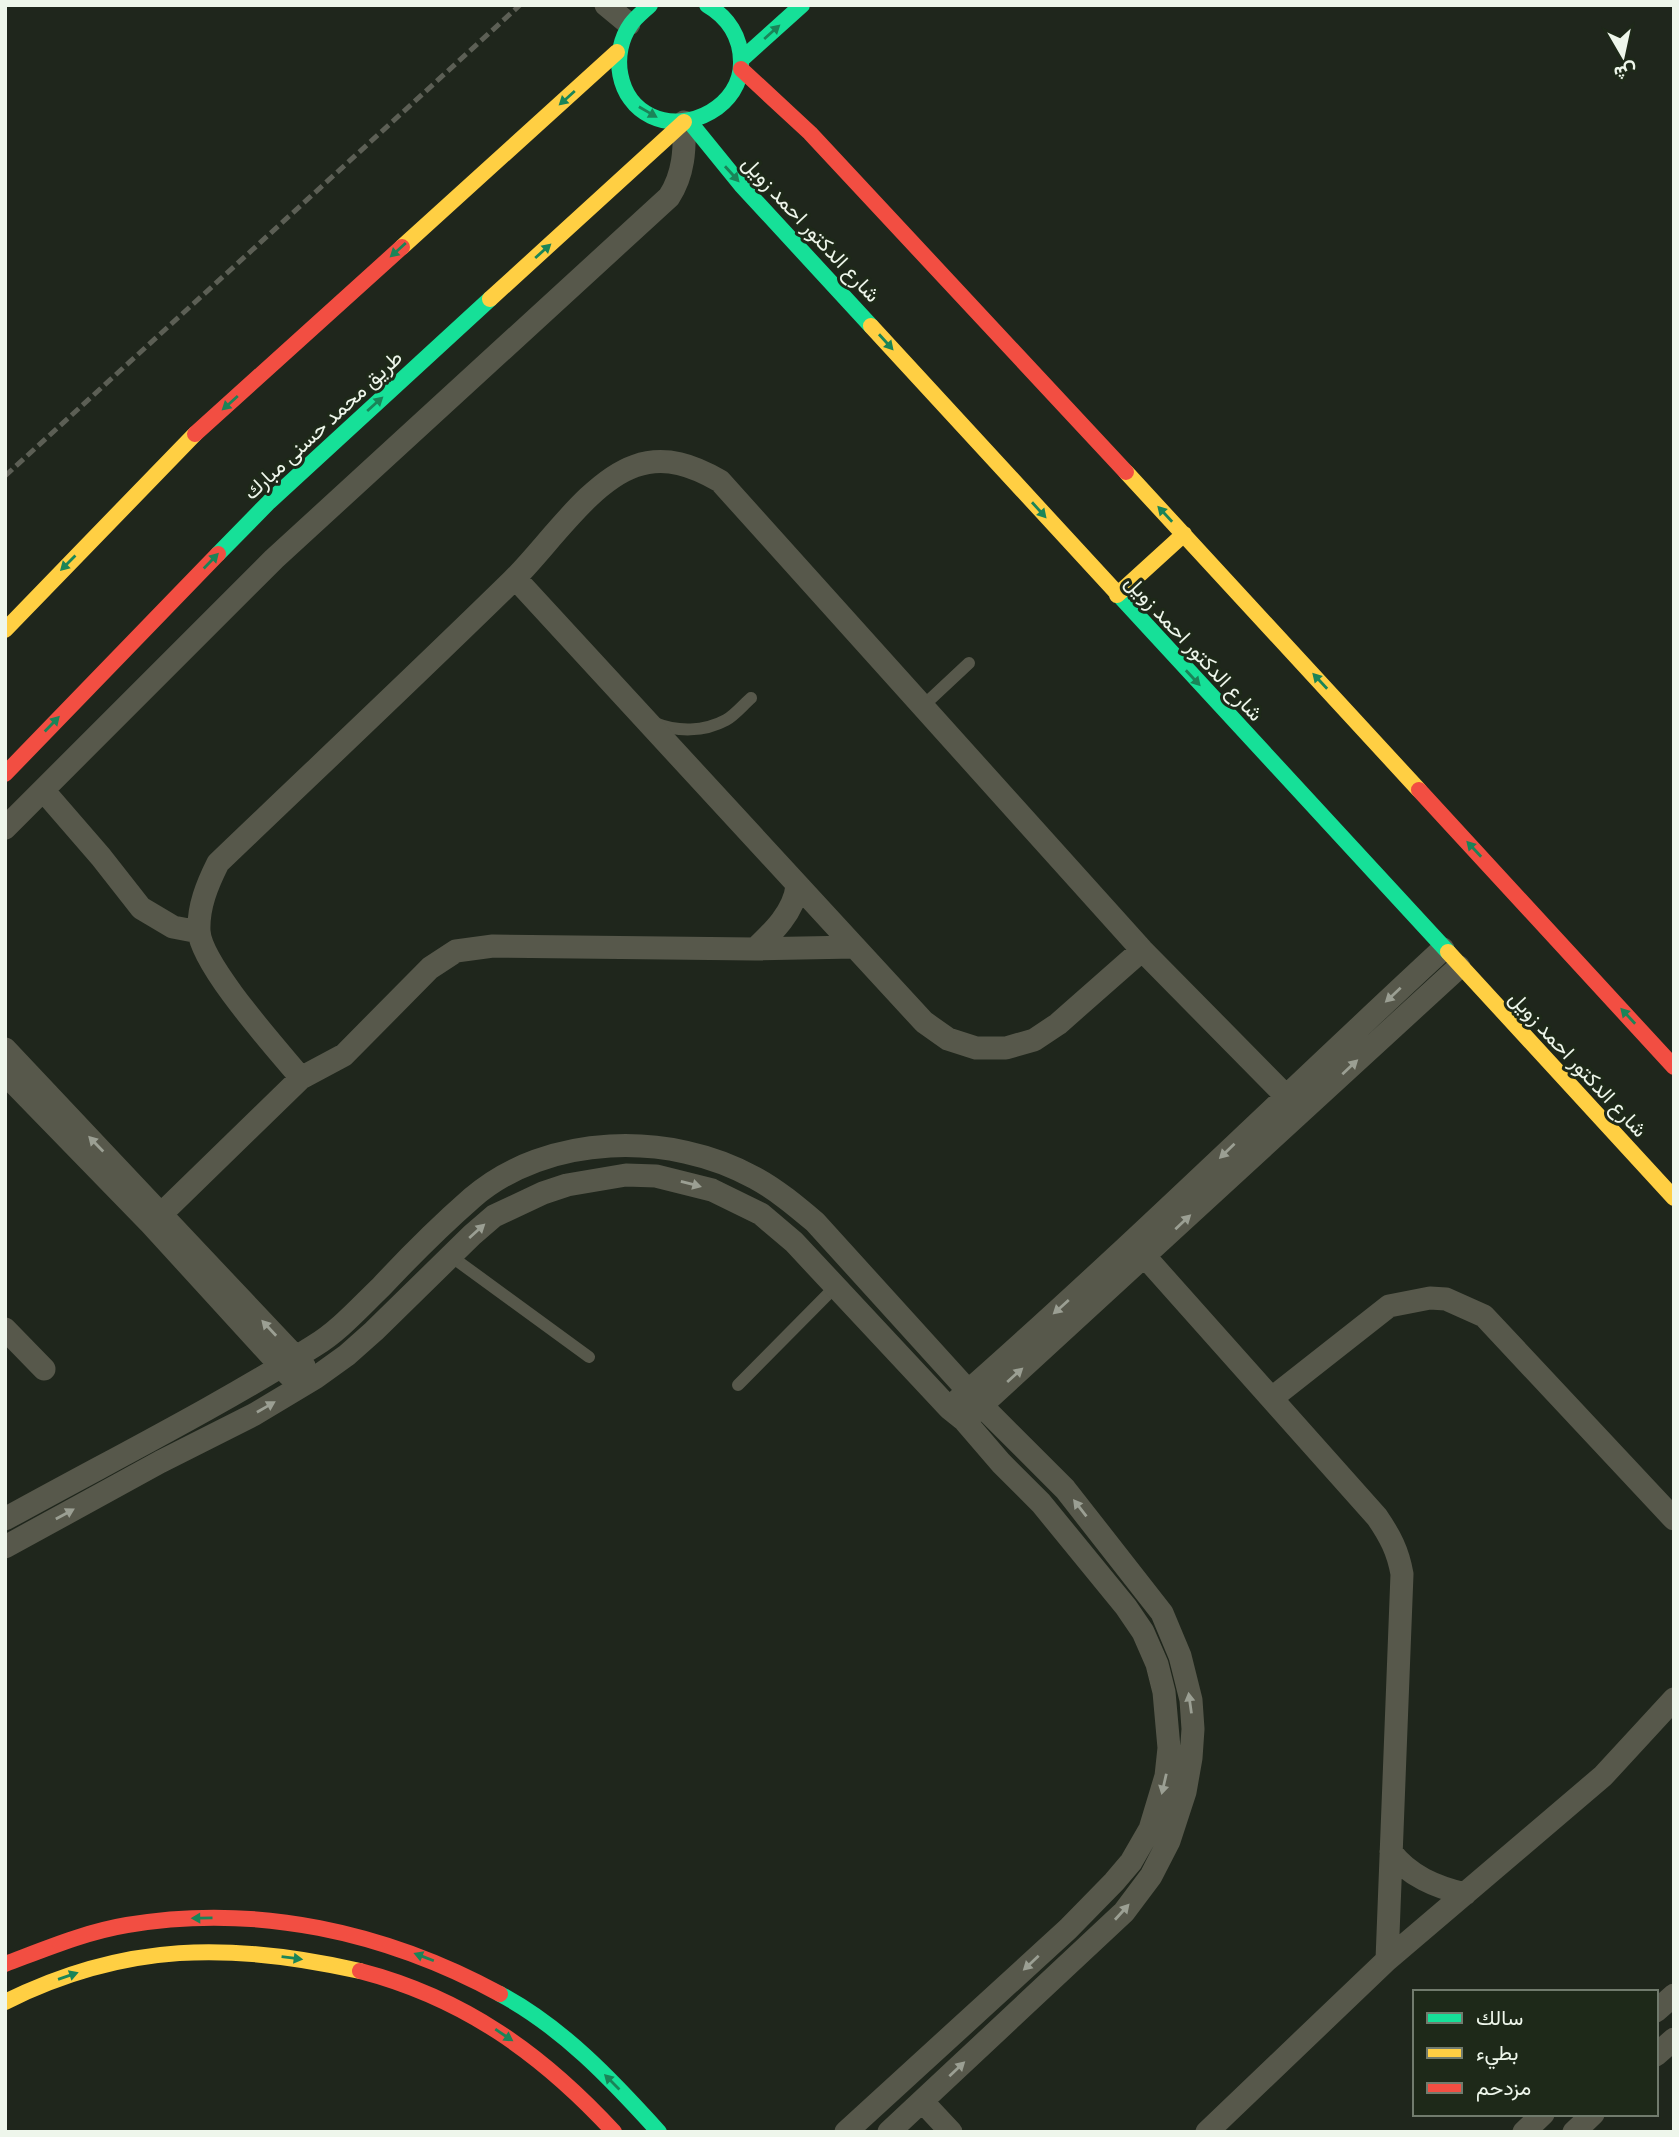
<svg xmlns="http://www.w3.org/2000/svg" width="1679" height="2137" font-family="Signika,Vazirmatn,sans-serif">
<style>
.lines{fill:none;stroke-linecap:round;stroke-linejoin:round}
.lane{stroke:#57584b;stroke-width:12}
.street{stroke:#57584b;stroke-width:23}
.fast{stroke:#16e098;stroke-width:16}
.slow{stroke:#ffcf43;stroke-width:16}
.jam{stroke:#f24e42;stroke-width:16}
.rail{stroke:#5c5f55;stroke-width:5;stroke-dasharray:10 5;stroke-linecap:butt}
.oneway{fill:#1a8458}
.oneway2{fill:#9b9f93}
.labels{text-anchor:middle;dominant-baseline:central;stroke-width:6;stroke-linejoin:round;paint-order:stroke}
.street-label{font-size:21px;fill:#eef6eb;stroke:#1e2919}
</style>
<rect width="100%" height="100%" fill="#1f261c"/>
<g class="lines">
<!-- lane -->
<path class="lane" d="M923 706 969 663
M655 723C677 732 704 732 726 720 735 715 743 705 751 698
M452 1257 589 1357
M738 1385 836 1286"/>
<!-- street -->
<path class="street" d="M606 5 629 24
M515 578 924 1022 948 1039 976 1048H1006L1034 1040 1058 1024 1142 950
M43 790 101 857 141 908 173 927 199 932
M5 828 274 559 669 197C684 174 685 149 684 122
M755 949C773 932 794 912 797 886
M5 1049 304 1366
M5 1074 151 1224 289 1375
M301 1078C277 1049 201 965 199 931 198 907 207 885 218 863 316 769 415 676 512 581 547 547 589 482 635 466 666 455 694 466 720 481L1142 950 1285 1095
M151 1224 301 1078 344 1055 430 968 456 951 493 946 755 949 855 947
M1132 1242 1377 1517C1390 1536 1398 1551 1402 1574L1387 1960
M5 1329 44 1369
M1272 1398 1389 1306 1430 1298 1446 1299 1484 1316 1674 1519
M958 1400C1124 1254 1281 1099 1443 949
M972 1414 1459 967
M5 1519C108 1462 214 1409 314 1346 339 1331 360 1307 381 1287 410 1256 440 1226 472 1198 547 1133 671 1131 755 1178 777 1190 796 1206 815 1222L982 1406 1065 1489 1162 1613 1180 1656 1191 1700 1193 1729 1191 1758 1185 1792 1169 1841 1151 1876 1124 1912 889 2132
M5 1547 160 1462 255 1414 315 1378 347 1355 374 1331 472 1235 494 1216 543 1193 567 1185 626 1175 656 1176 712 1190 761 1214 794 1242 949 1408 964 1420 1001 1463 1041 1503 1126 1607 1143 1632 1157 1664 1164 1692 1169 1748 1166 1776 1150 1829 1131 1862 1114 1882 1068 1929 846 2132
M1391 1852C1409 1876 1436 1887 1465 1894
M1656 2011 1674 1995
M1656 2055 1674 2039
M922 2101 951 2132
M1207 2132 1387 1960 1603 1776 1674 1699
M1524 2132 1543 2114
M1574 2132 1593 2114"/>
<!-- fast -->
<path class="fast" d="M650 5C644 11 636 17 631 24 610 53 617 100 651 116 689 134 742 105 741 62 741 37 728 17 707 5
M742 59 802 5
M689 121 741 185 871 326
M218 554 269 502 490 299
M1116 592 1448 952
M500 1994C562 2027 612 2080 659 2132"/>
<!-- slow -->
<path class="slow" d="M402 247 617 52
M490 299 684 122
M871 326 1116 592
M1126 472 1419 790
M1117 595 1184 534
M5 630 195 434
M1448 952 1674 1198
M5 2002C125 1942 231 1942 360 1971"/>
<!-- jam -->
<path class="jam" d="M741 69 810 133 1126 472
M195 434 402 247
M5 774 218 554
M1419 790 1674 1067
M5 1964C45 1949 85 1932 127 1925 256 1903 386 1932 500 1994
M360 1971C464 1998 542 2054 614 2132"/>
<!-- rail -->
<path class="rail" d="M5 476 520 5"/>
</g>
<!-- one-way arrows -->
<defs><path id="oneway-solid" d="M-6-.8H1V-3.2L6.5 0L1 3.2V.8H-6Z" transform="scale(1.75)"/></defs>
<g class="oneway">
<use href="#oneway-solid" transform="translate(772 32) rotate(-42)"/>
<use href="#oneway-solid" transform="translate(567 98) rotate(138)"/>
<use href="#oneway-solid" transform="translate(648 112) rotate(30)"/>
<use href="#oneway-solid" transform="translate(732 174) rotate(48)"/>
<use href="#oneway-solid" transform="translate(398 250) rotate(138)"/>
<use href="#oneway-solid" transform="translate(543 251) rotate(-42)"/>
<use href="#oneway-solid" transform="translate(886 342) rotate(48)"/>
<use href="#oneway-solid" transform="translate(230 403) rotate(138)"/>
<use href="#oneway-solid" transform="translate(375 404) rotate(-42)"/>
<use href="#oneway-solid" transform="translate(1039 510) rotate(48)"/>
<use href="#oneway-solid" transform="translate(1165 514) rotate(-133)"/>
<use href="#oneway-solid" transform="translate(211 561) rotate(-46)"/>
<use href="#oneway-solid" transform="translate(68 563) rotate(135)"/>
<use href="#oneway-solid" transform="translate(1193 678) rotate(47)"/>
<use href="#oneway-solid" transform="translate(1320 681) rotate(-133)"/>
<use href="#oneway-solid" transform="translate(52 724) rotate(-46)"/>
<use href="#oneway-solid" transform="translate(1474 849) rotate(-133)"/>
<use href="#oneway-solid" transform="translate(1628 1016) rotate(-133)"/>
<use href="#oneway-solid" transform="translate(202 1918) rotate(179)"/>
<use href="#oneway-solid" transform="translate(424 1957) rotate(-159)"/>
<use href="#oneway-solid" transform="translate(292 1958) rotate(7)"/>
<use href="#oneway-solid" transform="translate(68 1976) rotate(-19)"/>
<use href="#oneway-solid" transform="translate(504 2035) rotate(34)"/>
<use href="#oneway-solid" transform="translate(612 2082) rotate(-135)"/>
</g>
<g class="oneway2">
<use href="#oneway-solid" transform="translate(1393 995) rotate(137)"/>
<use href="#oneway-solid" transform="translate(1350 1067) rotate(-43)"/>
<use href="#oneway-solid" transform="translate(96 1144) rotate(-134)"/>
<use href="#oneway-solid" transform="translate(1227 1151) rotate(136)"/>
<use href="#oneway-solid" transform="translate(691 1184) rotate(15)"/>
<use href="#oneway-solid" transform="translate(1183 1222) rotate(-43)"/>
<use href="#oneway-solid" transform="translate(477 1231) rotate(-42)"/>
<use href="#oneway-solid" transform="translate(1061 1307) rotate(138)"/>
<use href="#oneway-solid" transform="translate(269 1328) rotate(-133)"/>
<use href="#oneway-solid" transform="translate(1015 1375) rotate(-42)"/>
<use href="#oneway-solid" transform="translate(266 1407) rotate(-30)"/>
<use href="#oneway-solid" transform="translate(1080 1508) rotate(-128)"/>
<use href="#oneway-solid" transform="translate(65 1514) rotate(-29)"/>
<use href="#oneway-solid" transform="translate(1190 1703) rotate(-98)"/>
<use href="#oneway-solid" transform="translate(1164 1784) rotate(103)"/>
<use href="#oneway-solid" transform="translate(1122 1912) rotate(-48)"/>
<use href="#oneway-solid" transform="translate(1031 1963) rotate(137)"/>
<use href="#oneway-solid" transform="translate(957 2069) rotate(-43)"/>
</g>
<g class="labels">
<!-- street labels -->
<g class="street-label">
<text transform="translate(811 229) rotate(47)">شارع الدكتور احمد زويل</text>
<text transform="translate(323 425) rotate(-43)">طريق محمد حسنى مبارك</text>
<text transform="translate(1194 648) rotate(47)">شارع الدكتور احمد زويل</text>
<text transform="translate(1578 1064) rotate(47)">شارع الدكتور احمد زويل</text>
</g>
</g>
<!-- border -->
<rect width="1679" height="2137" fill="none" stroke="#eef6eb" stroke-width="14"/>
<!-- legend -->
<rect x="1413" y="1990" width="245" height="126" fill="#1e2919" stroke="#717b6d" stroke-width="2"/>
<rect x="1427" y="2013" width="35" height="10" fill="#16e098" stroke="#717b6d" stroke-width="2"/>
<text x="1476" y="2025" font-size="21" fill="#eef6eb">سالك</text>
<rect x="1427" y="2048" width="35" height="10" fill="#ffcf43" stroke="#717b6d" stroke-width="2"/>
<text x="1476" y="2060" font-size="21" fill="#eef6eb">بطيء</text>
<rect x="1427" y="2083" width="35" height="10" fill="#f24e42" stroke="#717b6d" stroke-width="2"/>
<text x="1476" y="2095" font-size="21" fill="#eef6eb">مزدحم</text>
<!-- north arrow -->
<g transform="translate(1623 56) rotate(171)" stroke="#1e2919" stroke-width="5" paint-order="stroke">
<path d="M0-5L12 26L0 18L-12 26Z" fill="#eef6eb"/>
<text y="-10" font-size="19" font-weight="bold" text-anchor="middle" fill="#eef6eb">ش</text>
</g>
</svg>
